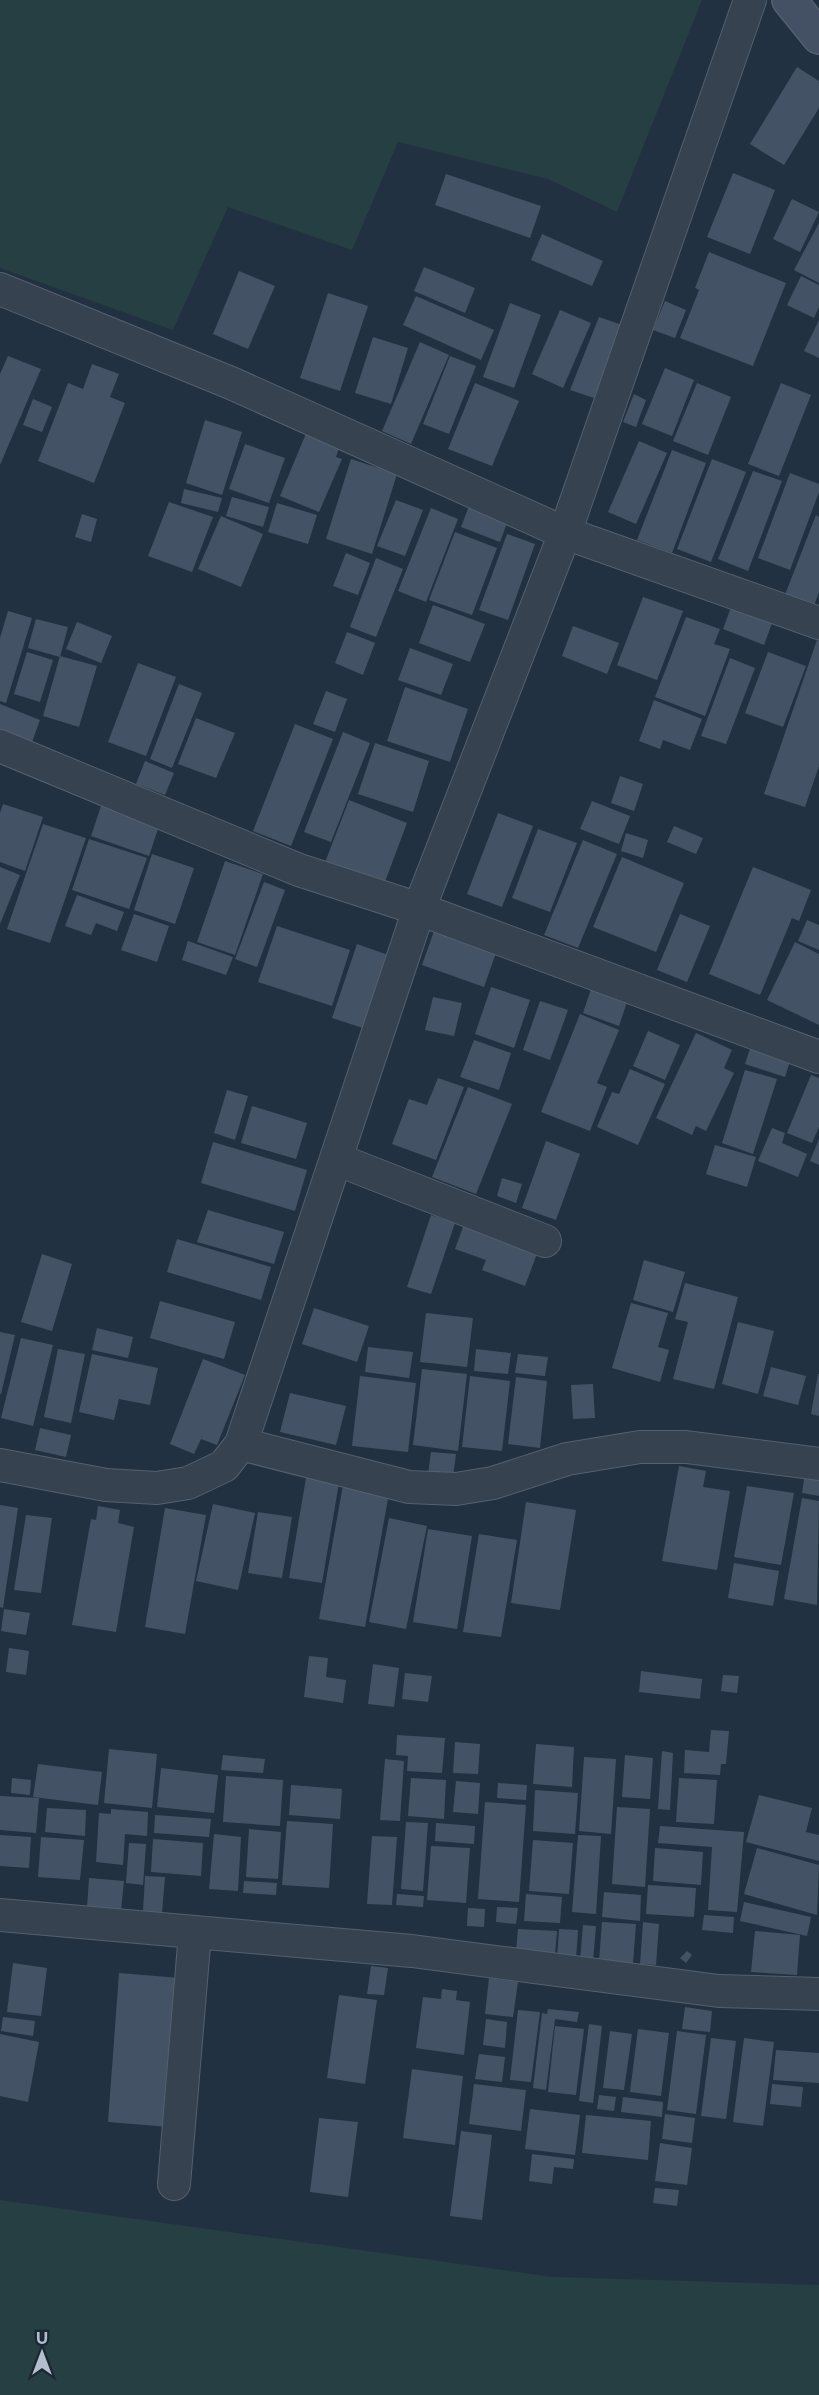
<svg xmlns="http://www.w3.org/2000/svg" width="819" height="2395" font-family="Montserrat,sans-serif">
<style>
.green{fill:#253f42}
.building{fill:#435365}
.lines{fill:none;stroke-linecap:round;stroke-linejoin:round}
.street-casing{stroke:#55606e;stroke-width:34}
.secondary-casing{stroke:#55606e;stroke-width:36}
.street{stroke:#374250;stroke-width:32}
.secondary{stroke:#445164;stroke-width:33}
</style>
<rect width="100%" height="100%" fill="#223141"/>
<!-- green -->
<path class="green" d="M0 0H702L617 212 548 179 398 142 352 250 228 207 173 330 0 268Z
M0 2200 553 2277 819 2285V2395H0Z"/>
<!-- building -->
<path class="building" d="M797 67 819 81V108L784 165 750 144Z
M733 173 775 190 750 254 707 237Z
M446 174 541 206 530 238 435 205Z
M792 199 819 212 800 252 773 239Z
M819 223V283L794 270Z
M542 234 603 261 592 286 531 260Z
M709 252 786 283 753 366 680 338 699 290 695 288Z
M424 267 475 288 465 313 414 291Z
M239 271 275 286 248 349 213 334Z
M801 276 819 285V307L814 318 787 305Z
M328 293 368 306 340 391 300 378Z
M416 296 494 330 481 360 403 325Z
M665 301 686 310 675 338 653 330Z
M510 303 541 315 514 388 483 377Z
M560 310 591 323 563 388 532 374Z
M599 317 622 325 594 398 570 390Z
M819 320V358L804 351Z
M373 337 408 348 391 404 355 393Z
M420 342 449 355 411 444 382 431Z
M8 356 41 369 0 465V374Z
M450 356 476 366 449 434 423 424Z
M92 364 119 374 110 397 125 403 94 483 38 461 68 383 83 389Z
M665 368 694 380 672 436 642 424Z
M475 383 519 401 492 466 448 449Z
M697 383 731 397 708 455 673 441Z
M781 383 811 395 779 476 748 464Z
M634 394 646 400 636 427 623 422Z
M33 399 52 407 42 432 23 425Z
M205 420 242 432 222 495 186 483Z
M307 431 340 445 336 457 342 459 319 512 280 496Z
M639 441 667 453 636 524 608 512Z
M245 444 285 458 269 503 229 489Z
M672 450 706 463 672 553 637 540Z
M351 459 397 474 372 554 326 539Z
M712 459 746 472 711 562 677 549Z
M753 471 782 481 748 571 718 559Z
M790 473 819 484V492L790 570 758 558Z
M184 489 222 498 218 512 181 503Z
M232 497 269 507 263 527 226 516Z
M472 498 511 512 500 542 461 527Z
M396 500 423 510 405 556 377 546Z
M169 502 213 517 192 572 148 556Z
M277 503 317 515 308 544 268 532Z
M431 508 458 519 426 602 398 591Z
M82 514 97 519 91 542 75 537Z
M816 515 819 517V592L812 611 783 600Z
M221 516 263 534 241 587 198 569Z
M455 532 497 548 472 615 429 600Z
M507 534 535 544 508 620 479 610Z
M346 553 370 563 358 595 333 586Z
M376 558 403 569 376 637 350 627Z
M643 597 683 611 657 680 617 665Z
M734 599 775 615 764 645 723 629Z
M433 605 485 624 470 662 419 643Z
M8 611 32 618 6 703 0 701V638Z
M686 617 720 629 714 644 730 649 705 716 655 697Z
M36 619 68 627 60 657 28 648Z
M77 622 112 636 101 663 66 649Z
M573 626 619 643 607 674 562 656Z
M347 632 375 643 363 675 335 663Z
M819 634V766L805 807 764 794Z
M410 648 453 664 441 695 398 680Z
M27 652 53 660 40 702 14 694Z
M768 652 806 666 783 727 745 713Z
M60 656 97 666 79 727 43 716Z
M730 658 755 668 726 744 701 736Z
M138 663 176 677 146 756 108 742Z
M179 684 202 693 172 768 150 759Z
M405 687 468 709 450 762 387 741Z
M326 691 347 699 335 732 313 724Z
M654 700 702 719 690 750 663 740 660 749 639 741Z
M0 704 40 720 31 745 0 733Z
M196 718 235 733 216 778 178 764Z
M295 724 333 739 291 846 253 831Z
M343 732 370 743 331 842 304 832Z
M375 743 429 761 413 812 358 794Z
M145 761 174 773 165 795 136 784Z
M620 776 643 784 634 811 611 803Z
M349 800 407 823 383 887 324 865Z
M592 801 630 816 619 844 580 829Z
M102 803 160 823 149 856 91 836Z
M3 804 43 817 25 871 0 862V813Z
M498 813 533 826 502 907 467 894Z
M43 824 86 838 50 943 7 929Z
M674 826 703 838 696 854 667 842Z
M538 829 577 843 550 912 512 898Z
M626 833 648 840 643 858 621 851Z
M89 839 147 858 129 909 72 890Z
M583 840 617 854 578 948 544 935Z
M152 854 194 868 175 924 134 910Z
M622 857 684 883 656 952 593 927Z
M225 861 263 874 235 955 197 942Z
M0 867 20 875 0 924Z
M753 867 811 890 799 921 792 918 760 995 709 974Z
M264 882 285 890 257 967 235 959Z
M77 895 124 912 117 931 96 923 91 935 65 926Z
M134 914 169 926 157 962 121 950Z
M680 914 710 926 687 982 657 970Z
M807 920 819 925V950L798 941Z
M277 926 350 950 332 1006 258 982Z
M435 928 497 950 484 987 422 965Z
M188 941 233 957 226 975 182 960Z
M795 942 819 954V1025L767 1000Z
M357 944 394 957 369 1030 332 1018Z
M592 986 628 999 619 1026 583 1013Z
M491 987 530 1000 514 1048 475 1034Z
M433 997 462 1003 454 1036 425 1030Z
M540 1001 568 1010 550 1060 523 1050Z
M580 1014 619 1030 597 1083 607 1087 590 1131 541 1112Z
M648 1031 680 1045 665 1080 633 1066Z
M696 1033 732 1050 724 1068 734 1073 706 1131 696 1126 692 1135 656 1118Z
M753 1039 793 1052 785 1077 745 1064Z
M474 1040 511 1053 499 1090 460 1077Z
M630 1069 665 1084 638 1145 597 1127 612 1092 619 1094Z
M745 1070 777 1079 753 1154 722 1143Z
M811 1075 819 1078V1127L812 1143 787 1133Z
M438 1078 464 1087 436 1160 392 1144 409 1099 427 1105Z
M468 1087 512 1104 476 1194 432 1177Z
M227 1090 248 1096 235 1140 214 1133Z
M252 1106 307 1123 296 1159 241 1143Z
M772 1128 785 1133 782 1143 807 1154 798 1177 758 1161Z
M819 1139V1165L810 1161Z
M546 1141 580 1154 556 1220 522 1208Z
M213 1142 307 1170 295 1211 201 1183Z
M715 1145 756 1157 747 1187 706 1174Z
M502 1178 522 1184 516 1203 497 1196Z
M208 1210 284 1232 274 1264 197 1242Z
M431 1215 455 1223 431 1294 407 1287Z
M467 1216 541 1243 525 1286 482 1270 486 1260 455 1249Z
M177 1239 271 1267 261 1300 167 1272Z
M42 1254 72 1264 52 1331 21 1322Z
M644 1260 685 1272 673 1312 633 1300Z
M685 1283 738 1297 714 1389 673 1379 688 1322 675 1319Z
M160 1301 235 1322 224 1359 150 1338Z
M631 1303 668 1313 658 1347 669 1350 660 1382 612 1368Z
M314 1308 369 1326 357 1362 302 1344Z
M426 1313 473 1318 467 1367 420 1362Z
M738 1322 774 1331 758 1394 722 1384Z
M97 1328 133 1337 128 1358 92 1350Z
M0 1332 15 1335 1 1394H0Z
M21 1338 53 1345 33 1426 1 1418Z
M368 1347 413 1352 409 1378 365 1372Z
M58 1349 85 1354 71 1423 44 1417Z
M476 1349 511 1353 508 1374 474 1371Z
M92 1354 158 1368 150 1405 119 1399 114 1420 79 1412Z
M518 1354 548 1357 545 1376 515 1373Z
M203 1359 245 1375 217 1445 201 1439 194 1454 170 1444Z
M771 1367 806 1376 798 1405 763 1396Z
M422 1369 467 1374 458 1451 413 1445Z
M818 1374H819V1416L811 1414Z
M360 1376 416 1383 408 1452 352 1446Z
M470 1376 510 1381 502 1451 462 1447Z
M516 1377 547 1381 540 1448 508 1444Z
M593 1384 595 1418 573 1419 571 1385Z
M290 1393 346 1406 336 1445 280 1432Z
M40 1428 71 1435 66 1457 35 1450Z
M431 1452 456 1454 453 1477 428 1474Z
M679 1466 706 1471 703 1487 730 1491 717 1570 662 1561Z
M806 1466 819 1469V1496L802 1493Z
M306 1478 339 1483 322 1583 289 1578Z
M343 1485 389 1493 365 1627 319 1619Z
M747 1486 794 1493 781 1565 734 1557Z
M802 1498 819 1501 817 1605 784 1599Z
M526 1502 576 1510 560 1610 511 1603Z
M213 1504 255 1513 238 1590 196 1581Z
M0 1505 18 1508 3 1608 0 1607Z
M98 1506 120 1510 118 1523 134 1527 116 1632 72 1625 91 1519 96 1520Z
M165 1508 206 1515 185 1634 145 1627Z
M258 1512 292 1517 282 1578 248 1573Z
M26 1515 52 1518 41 1593 14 1590Z
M389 1518 427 1526 406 1629 369 1622Z
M428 1529 472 1536 457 1629 413 1622Z
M479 1534 517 1540 501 1637 463 1632Z
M734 1563 779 1571 773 1606 728 1598Z
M4 1609 30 1613 26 1635 1 1631Z
M9 1648 29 1651 26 1675 6 1672Z
M309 1656 328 1658 326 1677 346 1680 343 1703 304 1697Z
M373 1664 399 1668 394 1707 368 1704Z
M641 1671 702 1679 700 1699 639 1692Z
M405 1673 432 1676 428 1702 402 1699Z
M723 1675 739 1676 737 1693 721 1691Z
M711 1730 729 1731 726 1764H721L720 1775 684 1773 685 1750 709 1752Z
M397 1735 445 1738 442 1773 407 1771 408 1756 396 1755Z
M455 1742 480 1744 478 1774 453 1773Z
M536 1744 574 1747 572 1787 533 1784Z
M109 1749 157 1754 152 1808 104 1803Z
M662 1751 673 1753 670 1810 658 1809Z
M223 1755 265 1759 263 1773 221 1770Z
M625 1755 653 1758 650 1799 622 1797Z
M584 1757 616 1759 611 1834 579 1831Z
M385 1759 404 1761 400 1821 380 1820Z
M38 1764 102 1772 98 1805 33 1797Z
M161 1768 218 1775 214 1813 157 1807Z
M226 1776 283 1780 280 1826 223 1822Z
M12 1778 31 1780 30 1795 11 1793Z
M411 1778 446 1780 444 1819 408 1816Z
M679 1778 717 1780 714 1824 676 1822Z
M456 1781 480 1783 478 1814 453 1812Z
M498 1783 527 1785 526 1800 497 1798Z
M291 1785 342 1789 340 1819 289 1815Z
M535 1790 578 1793 575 1834 533 1831Z
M759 1795 812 1808 806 1832 819 1835V1861L746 1842Z
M0 1796 39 1798 36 1833 0 1830Z
M485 1802 526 1805 519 1902 478 1899Z
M617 1807 650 1809 645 1887 612 1884Z
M47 1808 86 1810 85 1836 45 1832Z
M111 1809 148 1812 147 1836 125 1834 123 1865 96 1862 99 1813 111 1814Z
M155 1815 211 1819 209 1837 154 1833Z
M287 1821 333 1824 329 1888 282 1885Z
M406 1822 428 1823 423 1891 401 1889Z
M436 1823 475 1826 474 1844 435 1841Z
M660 1826 744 1832 737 1912 708 1910 712 1847 658 1843Z
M249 1829 281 1832 278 1879 246 1877Z
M214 1834 241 1837 238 1891 209 1889Z
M0 1835 31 1837 29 1868 0 1866Z
M578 1835 601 1836 596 1914 572 1912Z
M372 1836 397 1837 392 1905 367 1904Z
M41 1837 84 1840 80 1880 38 1877Z
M153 1839 203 1843 201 1876 151 1872Z
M533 1840 573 1843 569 1894 529 1891Z
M129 1843 146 1844 143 1885 126 1883Z
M431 1846 470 1848 466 1903 427 1900Z
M655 1848 703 1852 701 1885 653 1881Z
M757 1848 819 1865 817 1915 744 1894Z
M145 1876 165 1877 162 1913 143 1912Z
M89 1878 124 1881 121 1910 87 1908Z
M244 1881 277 1883 276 1895 243 1893Z
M648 1885 696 1888 694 1917 646 1914Z
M604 1892 641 1895 640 1921 602 1917Z
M397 1894 424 1896 423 1907 396 1905Z
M526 1894 562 1897 560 1923 524 1921Z
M744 1902 811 1917 807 1936 740 1921Z
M497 1907 518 1908 516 1924 496 1922Z
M468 1908 485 1909 484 1927 467 1926Z
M704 1915 734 1917 733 1933 702 1930Z
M602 1922 636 1924 633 1963 599 1961Z
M643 1922 659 1924 656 1965 640 1964Z
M583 1925 596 1926 593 1961 580 1960Z
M518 1929 557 1931 555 1955 516 1951Z
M559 1929 578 1930 576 1959 557 1958Z
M755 1931 800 1935 797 1975 751 1972Z
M687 1951 692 1955 686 1963 680 1958Z
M13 1963 47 1968 41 2016 7 2012Z
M371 1966 388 1968 384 1995 367 1994Z
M119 1973 180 1978 169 2127 108 2122Z
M489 1978 518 1982 513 2017 485 2014Z
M442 1989 457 1991 456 2000 470 2002 464 2055 416 2048 423 1997 441 1999Z
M339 1995 377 2000 365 2084 327 2078Z
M685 2007 712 2011 710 2032 682 2029Z
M548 2009 579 2012 577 2022 555 2019 546 2090 533 2088 542 2013 547 2014Z
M518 2010 540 2012 531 2082 510 2080Z
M3 2017 35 2021 33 2036 1 2031Z
M486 2019 507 2022 505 2048 483 2045Z
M589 2024 602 2026 593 2103 579 2101Z
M555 2026 584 2029 576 2095 548 2092Z
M638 2029 669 2033 661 2096 630 2092Z
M610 2031 632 2034 624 2090 603 2088Z
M677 2031 706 2035 696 2114 667 2110Z
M0 2034 39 2042 28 2102 0 2096Z
M711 2038 736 2041 726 2119 701 2116Z
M744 2038 774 2042 763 2126 733 2122Z
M776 2050 819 2053V2083L773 2080Z
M479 2054 505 2057 502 2082 475 2079Z
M412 2069 463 2076 455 2145 403 2138Z
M474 2084 526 2090 521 2131 469 2124Z
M772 2084 803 2087 801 2107 770 2104Z
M599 2095 616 2097 614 2111 597 2109Z
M623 2097 663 2102 662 2117 621 2112Z
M530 2109 580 2115 575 2155 525 2149Z
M665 2114 695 2118 692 2143 662 2139Z
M586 2115 651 2121 648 2160 582 2153Z
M319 2118 358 2122 348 2197 310 2192Z
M461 2131 492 2135 482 2220 450 2216Z
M660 2143 692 2148 687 2185 655 2181Z
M532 2154 574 2159 573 2169 554 2167 552 2184 529 2181Z
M655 2188 679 2190 677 2206 653 2203Z"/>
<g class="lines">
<!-- street casing -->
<g class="street-casing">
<path id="street" d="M0 289 231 383 565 533 819 623
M0 746 299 870 419 909 819 1057
M336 1159 545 1241
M241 1444 409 1487 456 1489 493 1483 567 1459 640 1447H686L819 1464
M0 1465 106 1485 157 1488 188 1483 224 1466 241 1444 419 909 565 533 750 0
M0 1915 412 1951 719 1991 819 1994
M174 2184 195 1933"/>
</g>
<!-- secondary casing -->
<g class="secondary-casing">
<path id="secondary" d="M789 0 819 37"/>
</g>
<!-- street -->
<use href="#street" class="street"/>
<!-- secondary -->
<use href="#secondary" class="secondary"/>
</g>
<!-- north arrow -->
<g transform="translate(42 2353)" stroke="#1c2735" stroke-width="4.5" paint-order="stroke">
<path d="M0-4.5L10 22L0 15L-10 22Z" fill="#b3bdcb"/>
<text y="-9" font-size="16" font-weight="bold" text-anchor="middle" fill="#b3bdcb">U</text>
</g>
</svg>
